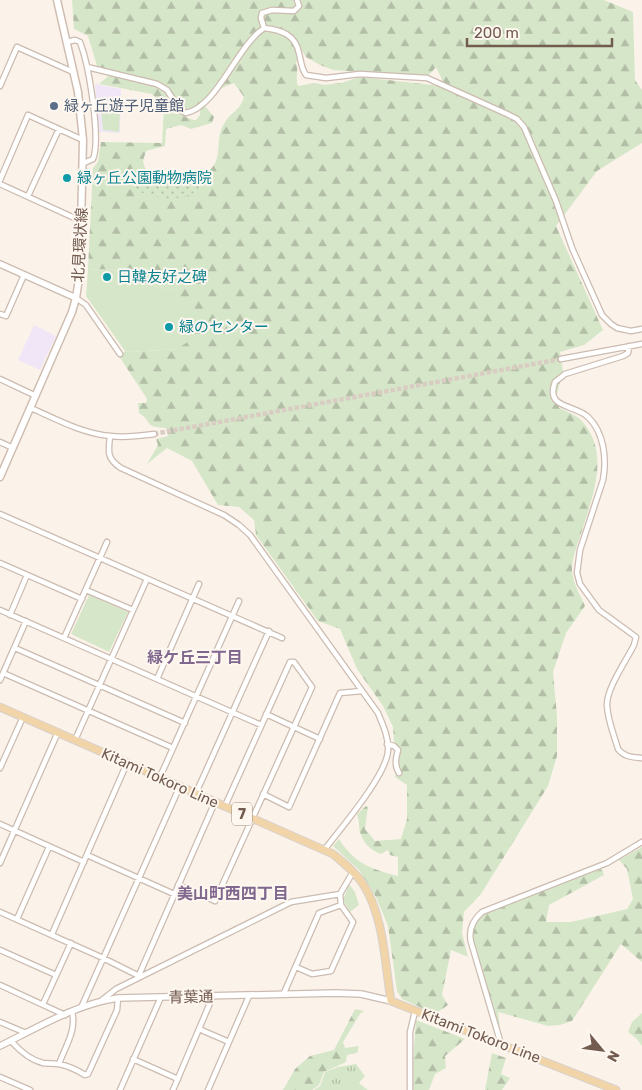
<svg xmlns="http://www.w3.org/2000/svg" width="642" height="1090" font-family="Rubik,'Noto Sans JP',sans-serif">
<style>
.education{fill:#f0e6f7}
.grass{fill:url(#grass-tufts)}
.forest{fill:url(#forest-firs);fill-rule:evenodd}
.park{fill:#d6e7c9}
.garden{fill:url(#garden-dots)}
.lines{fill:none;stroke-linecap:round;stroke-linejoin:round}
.minor-tunnel{stroke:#d9cdc3;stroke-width:4.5;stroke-dasharray:4.5 2;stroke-linecap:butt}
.minor-casing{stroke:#ccbbb0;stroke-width:7}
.tertiary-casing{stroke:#ccbbb0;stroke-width:8}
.secondary-casing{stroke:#d0bdb1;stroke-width:9}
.primary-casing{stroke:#d8d1ce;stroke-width:9}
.minor{stroke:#fff;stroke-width:4.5}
.tertiary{stroke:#fff;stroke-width:5.5}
.secondary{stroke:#fff;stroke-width:6}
.primary{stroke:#f2d4a9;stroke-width:7}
.service-dot{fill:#5c6f8a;stroke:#fdf7f0;stroke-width:2}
.culture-dot{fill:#0f9aa8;stroke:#fdf7f0;stroke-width:2}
.labels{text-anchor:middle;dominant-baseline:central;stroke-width:4;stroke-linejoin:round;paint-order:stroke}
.shield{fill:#fdf7f0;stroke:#9c8a7f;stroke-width:1}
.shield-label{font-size:14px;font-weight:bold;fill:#735b4f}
.service-label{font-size:15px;fill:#4e5e75;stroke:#fdf7f0;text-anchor:start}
.culture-label{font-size:15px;fill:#0d838f;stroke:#fdf7f0;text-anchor:start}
.street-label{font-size:15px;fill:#735b4f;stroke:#fdf7f0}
.neighbourhood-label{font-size:16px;font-weight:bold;fill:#80678e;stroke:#fdf7f0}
</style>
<defs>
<pattern id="grass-tufts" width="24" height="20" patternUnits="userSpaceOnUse" patternTransform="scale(1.25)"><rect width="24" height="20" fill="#d6e7c9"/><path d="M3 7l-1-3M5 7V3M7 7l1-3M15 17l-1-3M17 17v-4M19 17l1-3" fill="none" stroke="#b2bea6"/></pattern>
<pattern id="forest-firs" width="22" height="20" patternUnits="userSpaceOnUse" patternTransform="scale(1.25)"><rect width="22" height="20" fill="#d6e7c9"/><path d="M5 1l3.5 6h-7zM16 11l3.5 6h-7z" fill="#b2bea6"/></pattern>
<pattern id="garden-dots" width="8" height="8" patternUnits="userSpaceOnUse" patternTransform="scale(1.25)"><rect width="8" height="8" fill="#d6e7c9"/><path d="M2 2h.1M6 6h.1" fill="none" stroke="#b2bea6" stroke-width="1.8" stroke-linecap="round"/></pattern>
</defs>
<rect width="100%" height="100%" fill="#fbf3ea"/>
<!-- education -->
<path class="education" d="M95 84 121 89 120 133 99 132Z
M34 325 56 336 40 370 18 360Z"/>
<!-- grass -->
<path class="grass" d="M356 1064 365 1076 359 1083 368 1090H314L320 1086 325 1072 338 1067Z"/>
<!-- forest -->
<path class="forest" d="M72 0H604L633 12 635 80 642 90V143L597 171 556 226 603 330 584 345 560 352 563 371 557 394 559 408C566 411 576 415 582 421 612 455 591 500 580 537 576 548 572 559 572 570 573 584 580 594 585 606L566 633 553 672 557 716V756L548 786 481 894 464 912 462 933 468 957 451 950 442 995 448 1005 435 1014 402 999 397 991 388 926 376 897 359 870 333 846 339 839C355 864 371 869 398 876V857L390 855 388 850 381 854C372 851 364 844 361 835 358 828 360 821 357 814L366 806 368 807 365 829 375 841 401 839 407 819V785L395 777 401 750 394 742 393 727 383 706 357 669 340 629 318 621 256 535 254 520 239 507 218 505 192 461 167 448 147 464 158 445 156 439 168 436 166 428C142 427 154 422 139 413L138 403H146L147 399 119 356 125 351 129 352 177 349 174 290 143 284 113 270 88 269 93 168 98 162 101 142 162 143 164 107 152 94 99 84 112 73 97 66 88 36 74 29ZM301 49 306 57 320 65 333 70 388 74 429 75 436 67 444 84V88L433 85 360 77 341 83 324 85 315 83 298 86C295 77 299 71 296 63ZM234 83 244 97C239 112 232 111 225 122 212 142 227 160 203 176L200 186 168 198 143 193 132 181 163 178 145 168 143 161 146 151 165 146 166 129 181 125 191 129 212 123 214 117 205 106 209 101 212 92ZM176 99C184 111 186 110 200 109V115L196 120C186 120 177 111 173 102Z
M642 847V962L621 944 572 1021 560 1025 548 1026 498 1012 500 1029 497 1025 471 935 474 922 482 914 536 892 602 869 604 875 549 905 546 922H571L627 909 633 899 627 869 619 860Z
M355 1009 364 1011 360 1014 343 1042 345 1048 359 1046 357 1053 347 1055 346 1062 324 1072 319 1085 312 1090H283L295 1069 310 1056 334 1050Z
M642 1013V1046L637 1039 628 1032 632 1022Z
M416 1020 465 1039 445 1056 446 1068 435 1074 429 1090H411Z
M492 1053 506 1058 501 1074 510 1078 502 1090H485Z"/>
<!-- park -->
<path class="park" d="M101 111 120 113 119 132 103 130Z
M88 269 113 270 143 284 174 290 192 308 189 341 177 349 129 352 125 351 86 296Z
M89 595 128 612 109 652 71 634Z
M349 884 355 892 359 905 350 912 343 900Z"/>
<!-- garden -->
<path class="garden" d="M193 172 203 176C201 183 200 189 193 193 176 203 142 198 129 184L132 181 172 178Z"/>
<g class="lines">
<!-- minor-tunnel -->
<path class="minor-tunnel" d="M154 434 561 359"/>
<!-- minor casing -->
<g class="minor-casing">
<path id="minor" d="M264 28 261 18 262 13 272 10 294 11 299 6 297 0
M67 42 75 40 80 42 81 45C89 67 101 139 93 159L84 163
M87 67 157 84 167 90 180 110 186 113C218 106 236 47 264 28 281 30 295 34 299 53 301 61 301 68 306 75L326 78 360 74 427 78 507 114 517 119 524 127 556 201 572 248 602 315 611 324 617 328 631 331 642 329
M0 86 17 47 73 72
M0 180 28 115 83 140
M0 184 81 221
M28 196 59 129
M76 298 86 305 120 354
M0 314 6 316 24 275
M629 346 628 353 623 356 565 374 555 382C545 409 574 404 588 417 604 432 607 459 603 480L580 550 577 573 580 584 599 610 636 637 634 645C626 661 606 689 607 706 608 721 614 735 618 749 624 757 632 757 642 758
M561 359 642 344
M0 379 36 396
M31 408C56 419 83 434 111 436 125 438 139 436 154 434
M110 436C108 452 107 459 121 468L224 515 239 525 250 535 378 713C383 725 389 738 388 751 386 776 341 828 325 849
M0 442 13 448
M0 514 282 638
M0 563 82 599
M86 590 133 610
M0 610 261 725
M10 615 27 575
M64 638 107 542
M15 648 185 723
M3 673 173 748
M157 679 199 584
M0 680 26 621
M266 714 320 739
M75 740 147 579
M387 744 394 746 398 750C396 758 394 765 399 773
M0 768 23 717
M160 777 239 601
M196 793 269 631
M263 794 289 807 340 693 362 691
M0 824 84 862
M87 855 174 894
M0 863 58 732
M178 885 215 901 312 687 294 662H290L225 806
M0 912 103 958 139 976
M17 919 49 847
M52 934 127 763
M0 950 56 975
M296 967 312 974 331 971 353 922 341 905 340 894
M139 975 215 802
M0 985 65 1015
M284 993 319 913 341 905
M102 1000 116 989 291 902 340 894 353 872
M43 1004 71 943
M81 1008 180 786
M0 1022 26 1033
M199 1029 229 1042
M11 1041C20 1051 30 1060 43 1063 49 1064 54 1063 59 1064 69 1066 77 1070 85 1075L88 1074 117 1010 118 998
M501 1044 471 942C468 929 473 920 482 912L607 863 642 842
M133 1059 178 1079
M59 1064C65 1047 77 1030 72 1012
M0 1077 30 1090
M120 1090 161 997
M173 1090 213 996
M208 1090 249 996
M410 1090V1032L415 1011"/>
</g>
<!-- tertiary casing -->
<g class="tertiary-casing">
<path id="tertiary" d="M0 264 76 298
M0 1046C37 1028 76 1004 118 998L336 993 361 994 391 1001"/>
</g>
<!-- secondary casing -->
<g class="secondary-casing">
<path id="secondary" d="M0 477 72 312 76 298 80 272 83 140 78 92 57 0"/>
</g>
<!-- primary casing -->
<g class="primary-casing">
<path id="primary" d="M0 707 333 854C344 863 355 872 363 884 384 916 385 965 391 1001L616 1090"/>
</g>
<!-- minor -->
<use href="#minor" class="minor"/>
<!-- tertiary -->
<use href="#tertiary" class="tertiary"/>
<!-- secondary -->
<use href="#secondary" class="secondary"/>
<!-- primary -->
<use href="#primary" class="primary"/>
</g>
<!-- markers -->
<circle class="service-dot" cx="54" cy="106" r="5"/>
<g class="culture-dot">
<circle cx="67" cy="178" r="5"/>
<circle cx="107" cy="277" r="5"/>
<circle cx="169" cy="327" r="5"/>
</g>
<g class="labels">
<!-- shield labels -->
<rect class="shield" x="232" y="802.5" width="20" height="23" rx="4"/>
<g class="shield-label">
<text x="242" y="814">7</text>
</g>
<!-- service labels -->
<g class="service-label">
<text x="64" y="106">緑ヶ丘遊子児童館</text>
</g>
<!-- culture labels -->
<g class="culture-label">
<text x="77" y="178">緑ヶ丘公園動物病院</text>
<text x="117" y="277">日韓友好之碑</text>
<text x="179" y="327">緑のセンター</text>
</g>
<!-- street labels -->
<g class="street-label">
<text transform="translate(80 245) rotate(-87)">北見環状線</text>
<text transform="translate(160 778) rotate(24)">Kitami Tokoro Line</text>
<text transform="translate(191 997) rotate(-1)">青葉通</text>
<text transform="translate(481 1036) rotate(21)">Kitami Tokoro Line</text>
</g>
<!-- neighbourhood labels -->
<g class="neighbourhood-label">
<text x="195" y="657">緑ケ丘三丁目</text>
<text x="233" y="893">美山町西四丁目</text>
</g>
</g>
<!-- north arrow -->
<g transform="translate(602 1050) rotate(119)" stroke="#fdf7f0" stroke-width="4" paint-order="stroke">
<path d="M0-4L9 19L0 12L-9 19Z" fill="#735b4f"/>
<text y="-8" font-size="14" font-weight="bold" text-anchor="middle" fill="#735b4f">N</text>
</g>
<!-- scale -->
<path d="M467 38v8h145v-8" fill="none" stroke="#735b4f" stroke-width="2.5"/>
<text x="474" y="38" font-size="15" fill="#735b4f" stroke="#fdf7f0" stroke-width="4" paint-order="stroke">200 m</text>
</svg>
